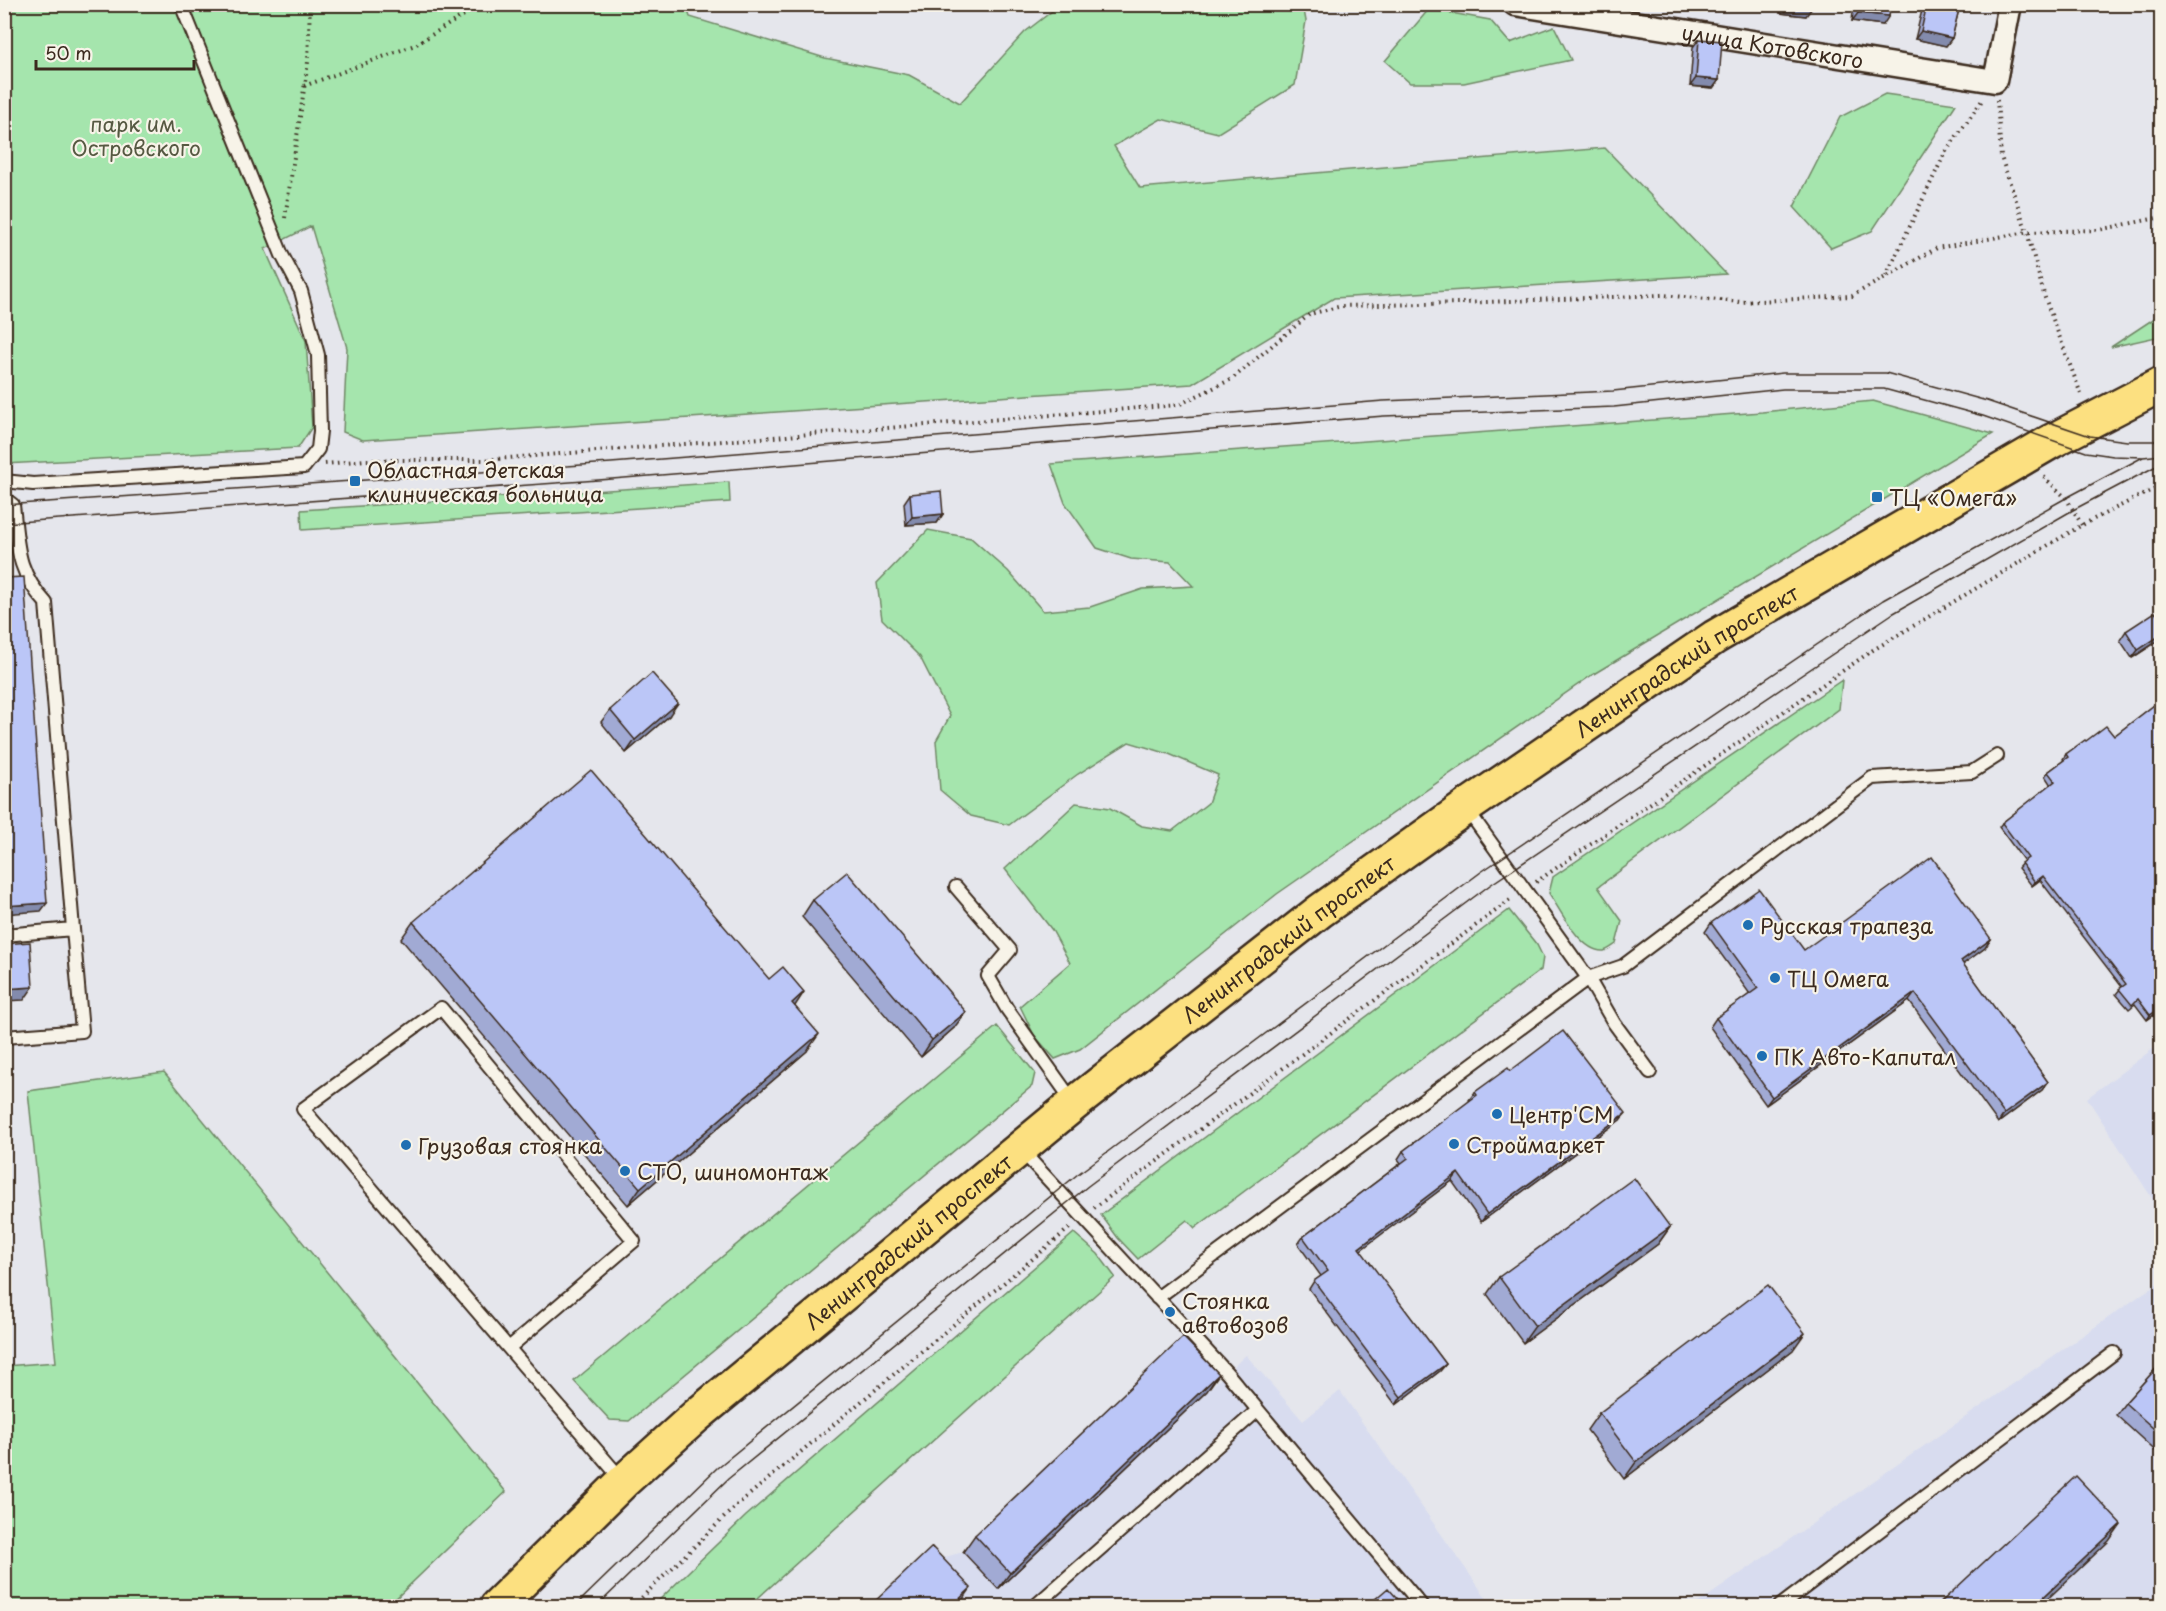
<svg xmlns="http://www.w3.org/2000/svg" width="2166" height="1611" font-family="'Playpen Sans',sans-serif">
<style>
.built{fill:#d8dcef}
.green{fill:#a5e5ad;stroke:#708866;stroke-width:1.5}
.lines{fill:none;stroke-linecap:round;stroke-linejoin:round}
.lane-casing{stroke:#3b2a1e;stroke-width:16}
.street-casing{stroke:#3b2a1e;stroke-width:27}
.primary-casing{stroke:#3b2a1e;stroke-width:38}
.path{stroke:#3b2a1e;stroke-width:4;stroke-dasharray:1.5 4.5;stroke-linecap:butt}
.lane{stroke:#f7f3e8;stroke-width:12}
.street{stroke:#f7f3e8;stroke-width:22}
.primary{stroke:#fce080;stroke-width:33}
.tram{stroke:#3b2a1e;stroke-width:1.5}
.wall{fill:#a1aad4;stroke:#3b2a1e;stroke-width:1.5}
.shaded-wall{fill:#838bad;stroke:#3b2a1e;stroke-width:1.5}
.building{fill:#bbc6f7;stroke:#3b2a1e;stroke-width:1.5}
.poi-dot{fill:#1f6fb2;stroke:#f7f3e8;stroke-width:2}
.labels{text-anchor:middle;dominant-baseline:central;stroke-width:4.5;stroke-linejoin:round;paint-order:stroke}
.street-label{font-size:21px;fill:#3b2a1e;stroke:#f7f3e8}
.park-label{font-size:21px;fill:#565942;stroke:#f7f3e8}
.poi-label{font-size:21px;fill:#3b2a1e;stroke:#f7f3e8;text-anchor:start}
</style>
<rect width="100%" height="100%" fill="#e5e6ec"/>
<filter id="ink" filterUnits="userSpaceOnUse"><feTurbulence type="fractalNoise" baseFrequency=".0167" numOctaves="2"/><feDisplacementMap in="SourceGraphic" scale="12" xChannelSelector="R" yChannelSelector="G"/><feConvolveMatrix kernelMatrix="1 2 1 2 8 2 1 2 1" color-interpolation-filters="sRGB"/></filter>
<g filter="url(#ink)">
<!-- built -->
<path class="built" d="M2161 1043V1212L2087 1098Z
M2161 1281V1606H1694Z
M1246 1355 1303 1421 1340 1391 1492 1606H876L920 1564 963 1552 1207 1391Z"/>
<!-- green -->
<path class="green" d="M5 5H686L690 17 825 58 909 75 960 103 1025 32 1060 5H1303L1306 21 1295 85 1218 133 1161 119 1114 146 1140 188 1605 148 1726 274 1334 298 1192 384 363 440 343 432 347 348 311 226 265 249 306 341 312 427 298 448 5 464Z
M1429 9 1490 20 1510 43 1554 26 1571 60 1464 83H1410L1385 61Z
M1885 94 1956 104 1872 231 1831 248 1794 207 1840 117Z
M2161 314V336L2111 347Z
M1873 401 1993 434 1592 675 1277 894 1080 1049 1055 1059 1034 1035 1020 1006 1070 963 1052 930 1005 869 1076 803 1110 808 1142 826 1172 831 1208 803 1218 775 1169 754 1129 742 1078 774 1009 825 971 816 940 790 936 741 950 716 920 657 882 619 877 583 928 530 971 538 1008 571 1043 611 1090 607 1143 589 1193 586 1170 562 1131 559 1097 548 1065 503 1051 464 1762 412Z
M729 482 730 502 302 530 301 510Z
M1842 680 1839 709 1598 887 1622 921 1616 944C1613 946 1608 950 1604 951 1581 953 1560 910 1549 893L1553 877Z
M1509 910 1537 945 1543 957 1541 970 1195 1228 1187 1220 1138 1259 1118 1238 1101 1215Z
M997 1026 1035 1073 1032 1086 629 1421 610 1420 574 1381Z
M164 1072 506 1492 388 1606H5V1366L56 1362 28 1091Z
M1074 1233 1098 1254 1115 1277 749 1606H653L746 1516Z"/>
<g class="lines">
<!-- lane casing -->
<g class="lane-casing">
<path id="lane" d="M4 481 33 484 304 467 318 449 320 431 318 355 301 291 282 255 181 4
M4 498 13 505C18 546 16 571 46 603L73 929 4 935
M956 887 1010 950 988 976 1007 1009 1074 1103
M4 1037 82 1031 73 929
M1650 1072 1614 1023 1588 978 1623 966 1872 778 1972 772 1997 756
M1021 1150 1227 1373 1422 1606
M1157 1298 1588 978 1466 808
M510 1347 634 1241 441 1008 303 1109 623 1481
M1035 1606 1258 1410
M1780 1606 2114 1353"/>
</g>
<!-- street casing -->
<g class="street-casing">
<g id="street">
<path id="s1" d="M1515 4 1995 81 2010 4"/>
</g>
</g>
<!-- primary casing -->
<g class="primary-casing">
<g id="primary">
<path id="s2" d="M497 1606 624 1481 696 1416 1074 1104 1320 911 1466 807 1715 637 2052 441 2162 384"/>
</g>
</g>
<!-- path -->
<path class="path" d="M304 86 415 45 482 4
M1997 100 2001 157 2027 232 2045 298 2082 397
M285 218 308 62 310 4
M1886 276 1945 153 1983 99
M325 464 366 460H483L1178 405 1232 379 1310 314 1342 306 1461 303 1662 295 1741 302 1852 296 1937 248 2027 232 2098 230 2162 217
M2044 477 2066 498 2082 525
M1536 882 1873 650 2082 525 2162 485
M1094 1208 1513 898
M633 1606 737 1505 1072 1226"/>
<!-- lane -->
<use href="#lane" class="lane"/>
<!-- street -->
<use href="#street" class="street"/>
<!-- primary -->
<use href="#primary" class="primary"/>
<!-- tram -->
<path class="tram" d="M4 505 611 463 1383 401 1613 391 1783 373H1886L1987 401 2090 436 2127 441H2162
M4 523 612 479 1384 416 1614 407 1783 389H1884L1983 416 2086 452 2113 456 2143 457 2162 455
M575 1606 717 1468 1078 1174 1481 872 1883 600 2066 498 2143 457
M597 1606 728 1479 1088 1186 1490 885 1892 614 2073 510 2162 463"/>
</g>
<!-- wall -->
<path class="wall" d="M1781 4H1812L1806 16 1780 13Z
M1854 4H1891L1883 25 1852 21Z
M1924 4 1960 5 1952 38 1946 46 1915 39 1923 6Z
M1699 39 1719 80 1713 88 1690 86 1693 47Z
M910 494 943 514 937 523 906 525 904 503Z
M2162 622 2161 639 2132 658 2120 640 2126 631Z
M2162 699V1009L2147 1020 2135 1004 2129 1009 2116 994 2122 987 2040 880 2032 886 2018 868 2024 861 1999 827 2002 823 2051 785 2045 776 2048 772 2064 760 2063 759 2066 754 2086 741 2114 736Z
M610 710 669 716 626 753 601 722Z
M813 900 954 1028 921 1057 802 917Z
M413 922 769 979 795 1006 807 1051 628 1205 401 939Z
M1711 923 1804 950 1991 939 1985 948 1963 964 2048 1082 2042 1090 1998 1123 1909 1001 1766 1105 1710 1027 1716 1018 1750 994 1705 932Z
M1510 1071 1620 1120 1481 1222 1452 1181 1360 1250 1446 1364 1440 1371 1396 1405 1309 1289 1314 1281 1321 1276 1298 1244 1303 1237 1401 1163 1398 1159 1403 1151 1470 1101 1469 1100 1475 1092Z
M1670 1227 1658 1244 1523 1343 1487 1294 1499 1277Z
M1793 1350 1624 1479 1587 1430 1599 1413Z
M2162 1362V1457L2116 1415 2125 1403Z
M1207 1391 998 1589 963 1552 975 1535Z"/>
<!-- shaded-wall -->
<path class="shaded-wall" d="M1786 5 1812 8 1806 16 1780 13Z
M1858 13 1889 16 1883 25 1852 21Z
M1921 31 1952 38 1946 46 1915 39Z
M1696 78 1719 80 1713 88 1690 86Z
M943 514 937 523 906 525 912 517Z
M2162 634 2161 639 2132 658 2138 650Z
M678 703 669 716 626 753 635 740Z
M2043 876 2040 880 2032 886 2035 882Z
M47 903 41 911 4 914V906Z
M1991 939 1985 948 1955 970 1961 961Z
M33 987 24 1000 4 1001V989Z
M804 992 793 1009 792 1003Z
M1915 993 1909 1001 1766 1105 1772 1097Z
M2162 1007V1009L2147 1020 2150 1015Z
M966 1012 954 1028 921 1057 932 1040Z
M819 1034 807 1051 628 1205 640 1188Z
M2048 1082 2042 1090 1998 1123 2004 1114Z
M1626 1113 1620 1120 1481 1222 1487 1214Z
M1458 1173 1452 1181 1353 1256 1359 1248Z
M1670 1227 1658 1244 1523 1343 1535 1326Z
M1805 1333 1793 1350 1624 1479 1636 1462Z
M1446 1364 1440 1371 1396 1405 1401 1397Z
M1219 1374 1207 1391 998 1589 1010 1573Z
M2121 1524 2109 1541 2040 1606H2034Z
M971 1588 959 1605 958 1606H952Z"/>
<!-- building -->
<path class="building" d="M1786 4H1812V8Z
M1859 4H1891L1889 16 1858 13Z
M1927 4 1960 5 1952 38 1921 31Z
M1699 39 1722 41 1719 80 1696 78Z
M941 491 943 514 912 517 910 494Z
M24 577 47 903 4 906V578Z
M2155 612 2162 622V634L2138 650 2126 631Z
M652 673 678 703 635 740 610 710Z
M2162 699V1007L2150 1015 2138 999 2132 1005 2119 989 2126 984 2043 876 2035 882 2021 863 2028 858 2002 823 2055 781 2048 772 2068 757 2066 754 2085 740 2086 741 2106 726 2114 736Z
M591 770 769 979 783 967 804 992 792 1003 819 1034 640 1188 413 922Z
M1932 857 1991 939 1961 961 2048 1082 2004 1114 1915 993 1772 1097 1716 1018 1758 988 1711 923 1759 889 1804 950Z
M847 872 966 1012 932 1040 813 900Z
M30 942 33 987 4 989V944Z
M1563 1031 1626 1113 1487 1214 1458 1173 1359 1248 1446 1364 1401 1397 1314 1281 1328 1271 1303 1237 1408 1158 1403 1151 1477 1095 1475 1092 1508 1068 1510 1071Z
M1634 1178 1670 1227 1535 1326 1499 1277Z
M1768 1285 1805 1333 1636 1462 1599 1413Z
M1183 1337 1219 1374 1010 1573 975 1535Z
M2162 1362V1436L2125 1403Z
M2076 1476 2121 1524 2034 1606H1937Z
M932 1547 971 1588 952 1606H870Z
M1388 1588 1404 1606H1367Z"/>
</g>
<!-- markers -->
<g class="poi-dot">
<rect x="349" y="475" width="12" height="12" rx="3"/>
<rect x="1871" y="491" width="12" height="12" rx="3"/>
<circle cx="1748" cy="925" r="6"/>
<circle cx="1775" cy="978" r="6"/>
<circle cx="1762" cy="1056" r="6"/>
<circle cx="1497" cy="1114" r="6"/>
<circle cx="1454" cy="1144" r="6"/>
<circle cx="406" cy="1145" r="6"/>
<circle cx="625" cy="1171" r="6"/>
<circle cx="1170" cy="1312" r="6"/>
</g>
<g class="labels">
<!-- street labels -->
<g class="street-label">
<text stroke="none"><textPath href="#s1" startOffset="261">улица Котовского</textPath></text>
<text stroke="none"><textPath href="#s2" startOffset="1522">Ленинградский проспект</textPath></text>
<text stroke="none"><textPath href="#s2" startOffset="1036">Ленинградский проспект</textPath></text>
<text stroke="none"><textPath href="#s2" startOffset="550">Ленинградский проспект</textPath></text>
</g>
<!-- park labels -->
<g class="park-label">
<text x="136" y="123">парк им.<tspan x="136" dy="24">Островского</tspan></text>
</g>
<!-- poi labels -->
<g class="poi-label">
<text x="367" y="469">Областная детская<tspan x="367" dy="24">клиническая больница</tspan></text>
<text x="1889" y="497">ТЦ «Омега»</text>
<text x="1760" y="925">Русская трапеза</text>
<text x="1787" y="978">ТЦ Омега</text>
<text x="1774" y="1056">ПК Авто-Капитал</text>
<text x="1509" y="1114">Центр'СМ</text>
<text x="1466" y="1144">Строймаркет</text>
<text x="418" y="1145">Грузовая стоянка</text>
<text x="637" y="1171">СТО, шиномонтаж</text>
<text x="1182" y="1300">Стоянка<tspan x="1182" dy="24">автовозов</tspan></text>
</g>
</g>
<!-- margin -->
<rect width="2166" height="1611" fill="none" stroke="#f7f3e8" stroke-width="24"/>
<rect x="12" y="12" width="2142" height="1587" fill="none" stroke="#3b2a1e" stroke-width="2" filter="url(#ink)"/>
<!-- scale -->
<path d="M36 60v9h158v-9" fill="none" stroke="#3b2a1e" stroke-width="3"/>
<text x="45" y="60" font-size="18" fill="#3b2a1e" stroke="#f7f3e8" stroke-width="4.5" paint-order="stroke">50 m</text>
</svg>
